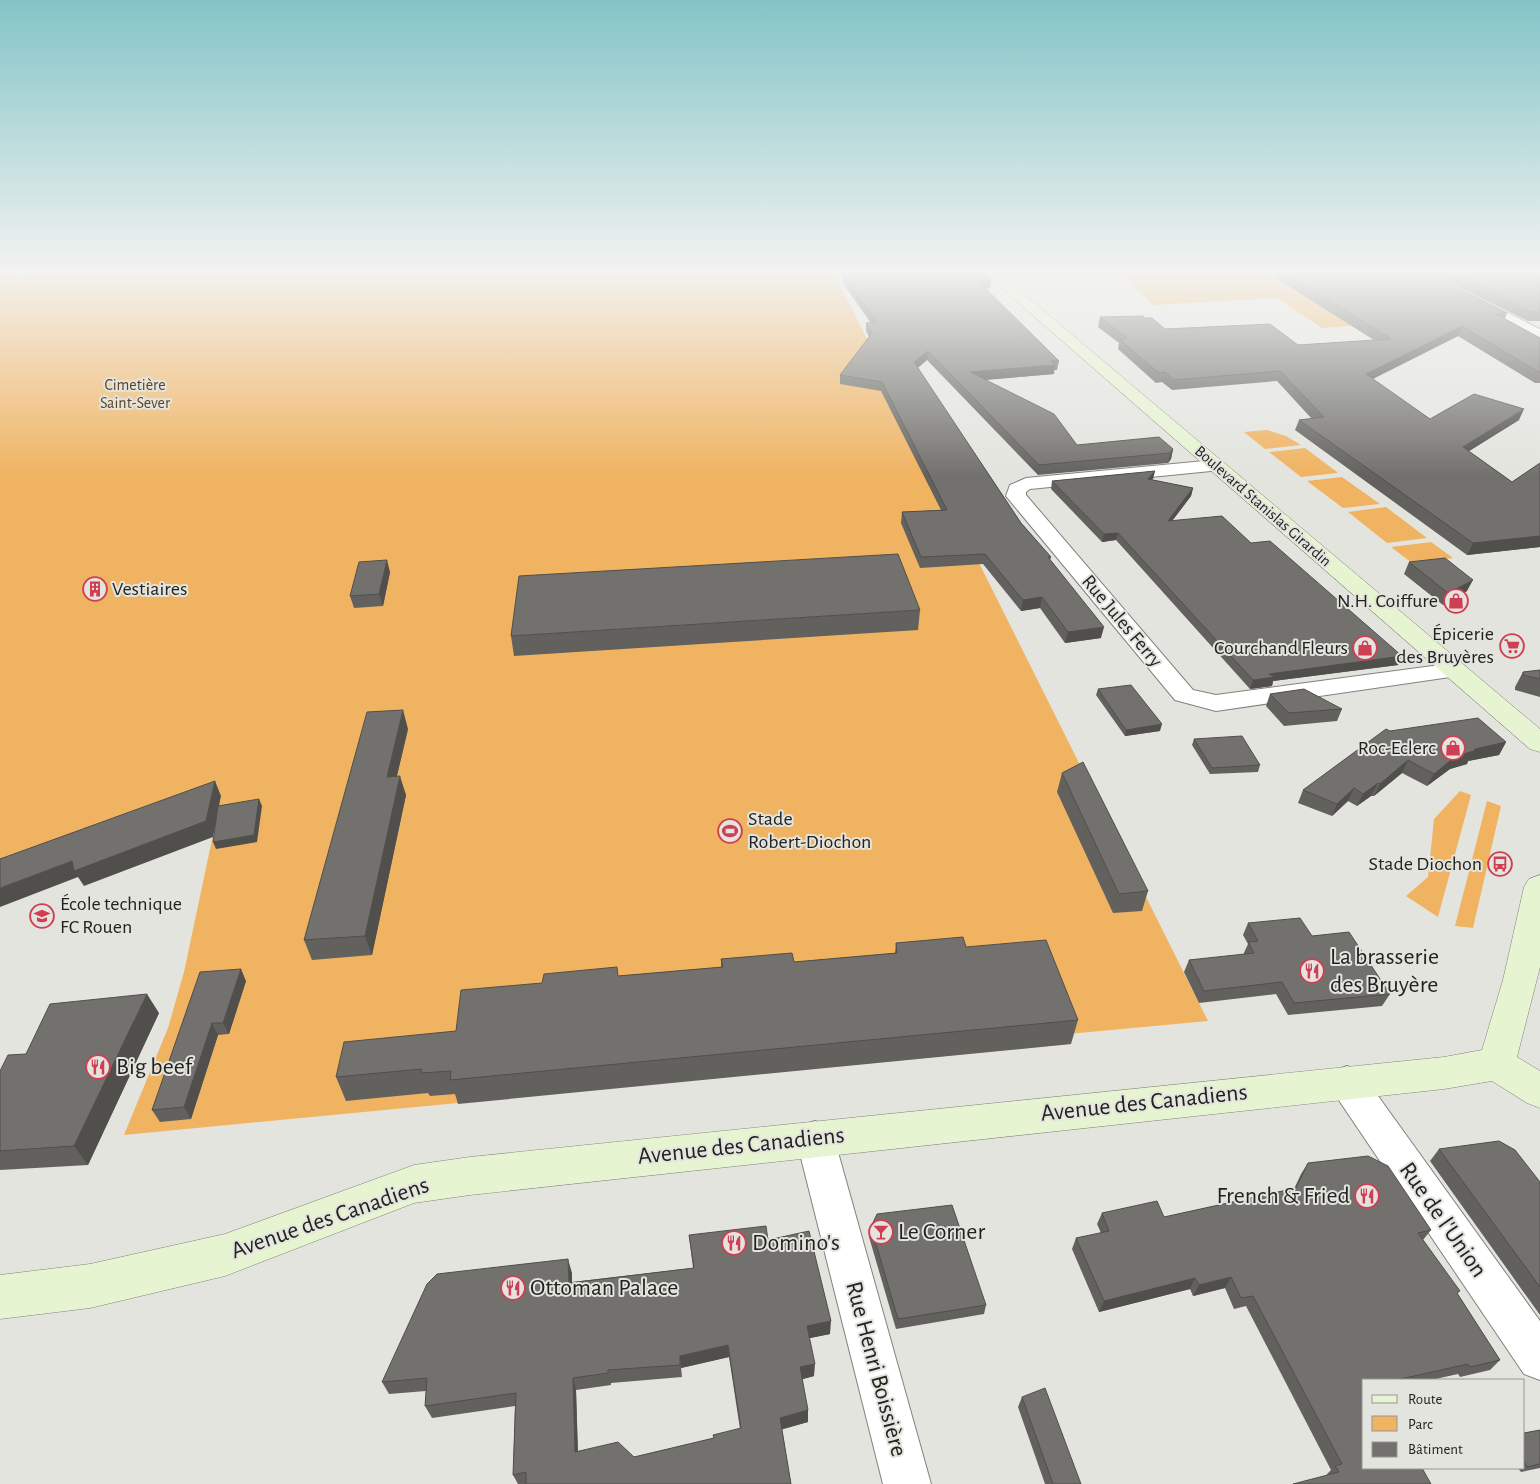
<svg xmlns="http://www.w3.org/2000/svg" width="1540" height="1484" font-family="'Alegreya Sans',sans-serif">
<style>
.green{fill:#f0b361}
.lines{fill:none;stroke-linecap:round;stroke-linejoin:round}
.street-casing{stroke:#82827e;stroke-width:2}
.secondary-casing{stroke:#82827e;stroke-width:1}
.street{fill:#fff;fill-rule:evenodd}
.secondary{fill:#e6f4d1;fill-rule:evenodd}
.wall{fill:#62615e;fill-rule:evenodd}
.shaded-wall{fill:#504f4c}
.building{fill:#72716d;stroke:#504f4c;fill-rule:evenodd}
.labels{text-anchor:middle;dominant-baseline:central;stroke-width:4;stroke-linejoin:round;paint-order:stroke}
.far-park-label{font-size:16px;fill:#5f4421;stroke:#e4e4df}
.far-street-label{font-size:16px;fill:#222220;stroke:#e4e4df}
.poi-label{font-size:20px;fill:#222220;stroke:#e4e4df;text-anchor:end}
.street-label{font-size:20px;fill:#222220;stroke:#e4e4df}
.near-poi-label{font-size:24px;fill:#222220;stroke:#e4e4df;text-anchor:start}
.near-street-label{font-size:24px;fill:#222220;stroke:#e4e4df}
</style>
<rect width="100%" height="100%" fill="#e4e4df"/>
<!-- green -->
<path class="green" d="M0 269H20L17 274 88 269H832L1208 1021 1068 1034 1071 1044 124 1135 168 1028 184 972 221 797 0 878Z
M1114 269H1337L1421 321 1322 328 1277 298 1153 305Z
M1267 430 1286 436 1301 445 1265 449 1244 432Z
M1305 448 1337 472V473L1301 477 1269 452Z
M1342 477 1380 504 1343 508 1307 481Z
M1386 507 1427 538 1387 543 1348 512Z
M1431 542 1453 558 1412 563 1391 547Z
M1460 791 1471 795 1438 917 1406 896 1428 877 1434 819Z
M1487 801 1501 806 1473 928 1455 926Z"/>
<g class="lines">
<!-- street casing -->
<g class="street-casing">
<path id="street" d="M1403 269H1418L1540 329V339Z
M1215 460 1221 462 1224 466 1221 470 1030 489 1026 492V495L1193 690 1216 695 1455 663 1464 665 1467 670 1464 675 1216 711 1175 700 1006 496 1010 485 1026 478Z
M1347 1066 1360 1071 1540 1321V1380L1524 1374 1334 1093 1329 1082 1334 1071Z
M815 1121 828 1126 834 1138 931 1484H883L796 1138 802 1126Z"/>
</g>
<!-- secondary casing -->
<g class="secondary-casing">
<path id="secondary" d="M980 269H994L1540 729V752L1530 749Z
M1540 875V967L1517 1057 1540 1071V1108L1527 1103 1492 1081 1444 1089 470 1195 414 1203 225 1276 90 1308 0 1319V1275L90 1264 225 1234 414 1165 470 1157 1444 1057 1482 1050 1503 980 1524 887 1529 879Z"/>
</g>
<!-- street -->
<use href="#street" class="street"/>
<!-- secondary -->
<use href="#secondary" class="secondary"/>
</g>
<!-- wall -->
<path class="wall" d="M863 269H985L984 275 990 288 985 289 1059 361 1057 370H1054V374L986 380 1077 445 1173 449 1171 459 1168 463 1038 475 927 360 918 368 1021 523 1051 557 1050 560 1101 638 1065 643 1040 608 1021 611 983 564 920 568 901 523 902 512 941 510 881 391 840 384V375L869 337 866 331V323H871L842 282 843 274 867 273Z
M996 269H1091L1090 273 1004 275Z
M1270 269H1418L1507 313 1505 319 1540 338V383H1535L1458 336 1373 379 1430 419 1519 420 1469 451 1512 482 1540 463V547L1467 555 1295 430 1299 420 1312 419 1277 381 1172 390 1162 382 1156 383 1118 349 1119 343 1098 327 1100 317 1145 318 1165 329 1298 345 1374 340 1274 277 1275 274 1270 270Z
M1421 269H1540V321H1528Z
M1155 471 1152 480 1193 488 1191 496 1172 521 1251 543 1402 656 1398 665 1273 681 1272 686 1250 689 1116 540 1102 542 1051 489 1052 481Z
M1409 562 1467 591 1443 605 1404 574Z
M390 572 383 606 354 608 350 596Z
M920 610 918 630 514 656 511 636Z
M1540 670V697L1515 690V687L1523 672Z
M1098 689 1160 731 1125 736 1096 695Z
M1270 694 1342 709 1337 721 1284 726 1266 706Z
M408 729 397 776 406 795 372 955 312 960 304 940Z
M1390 731 1506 742 1499 755 1468 761 1467 764 1450 769 1427 786 1402 773 1374 796H1371L1357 806 1348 801 1332 816 1298 803 1303 790Z
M1194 739 1260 765 1258 772 1210 774 1192 745Z
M1062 773 1148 891 1142 911 1113 913 1057 792Z
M1248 923 1312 936 1390 994 1382 1006 1288 1015 1276 994 1199 1003 1184 972 1189 960 1243 955 1248 944 1243 935Z
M896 943 966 947 1078 1020 1071 1044 458 1104 455 1094 430 1096 428 1093 346 1101 336 1077 456 1031 618 976 721 967V959L794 962 895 953Z
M200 972 246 981 229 1034 218 1035 191 1119 160 1122 152 1110Z
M159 1013 88 1165 0 1170V1071L26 1054Z
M1439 1149 1540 1182V1315L1430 1161Z
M1308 1163 1431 1230 1423 1240 1500 1360 1490 1370 1460 1377 1458 1374 1431 1380H1364V1468L1326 1475 1331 1470 1246 1306 1234 1309 1225 1288 1193 1296 1190 1289 1099 1312 1072 1249 1076 1238 1101 1233 1097 1224 1102 1213 1164 1217 1294 1189 1301 1174Z
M871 1227 986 1305 984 1314 896 1329 869 1237Z
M689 1235 768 1240 830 1334 809 1338 814 1376 802 1379 808 1410V1422L782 1429 791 1484H518L513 1475 515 1406 432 1418 425 1406 426 1391 389 1394 382 1382 572 1273V1282L693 1268ZM729 1357 740 1429 714 1438 634 1457 578 1451 576 1390 611 1385V1383L682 1377 681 1368Z
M1022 1397 1081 1484H1045L1018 1407Z
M1540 1430V1468L1521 1472 1518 1468H1524V1433Z"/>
<!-- shaded-wall -->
<path class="shaded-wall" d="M991 280 990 288 977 289 978 281Z
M1462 326 1458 336 1362 384 1366 374Z
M928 351 927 360 913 371 914 362Z
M1055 365 1054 374 969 381 970 372Z
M1524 409 1519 420 1458 458 1463 447Z
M1173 449 1171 459 1168 463 1170 453Z
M1155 471 1153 479 1146 486 1148 479Z
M1193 488 1191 496 1166 529 1168 521Z
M1118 533 1116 540 1102 542 1104 534Z
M1540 536V547L1467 555 1473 543Z
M387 560 390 572 383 606 379 594Z
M1473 580 1467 591 1443 605 1448 593Z
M1042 597 1040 608 1021 611 1023 600Z
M1104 627 1101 638 1065 643 1068 632Z
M1402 656 1398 665 1273 681 1272 686 1250 689 1253 680 1269 674Z
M403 710 408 729 392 796 387 777Z
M1162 724 1160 731 1125 736 1126 730Z
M1506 742 1499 755 1468 761 1467 764 1450 769 1427 786 1434 774 1456 756 1475 749Z
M1408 760 1402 773 1374 796 1380 784Z
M400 776 406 795 372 955 365 936Z
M215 781 221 796 213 837 84 886 78 877 0 907V888L72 861Z
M1378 783 1371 796 1357 806 1363 794Z
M1354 788 1348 801 1332 816 1337 804Z
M259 799 262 806 257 842 216 849 213 842Z
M241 969 246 981 229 1034 223 1023Z
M147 994 159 1013 88 1165 74 1146Z
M212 1023 218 1035 191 1119 184 1107Z
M568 1259 572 1273V1296L569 1283Z
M1231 1277 1225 1288 1193 1296 1199 1285Z
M1195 1278 1190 1289 1099 1312 1104 1301Z
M831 1321 830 1334 806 1339 807 1326Z
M728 1345 729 1357 681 1368 682 1377 680 1356Z
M815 1364 814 1376 800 1380V1367Z
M573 1378 576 1390 578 1463 575 1452Z
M808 1410V1422L780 1430V1418Z"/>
<!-- building -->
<path class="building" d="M870 269H974L991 280 978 281 1059 361H1051L1055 365 970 372 1054 414 1077 445 1159 437 1173 449 1170 453 1039 465 928 351 914 362 1021 523 1051 557H1048L1104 627 1068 632 1042 597 1023 600 985 554 921 557 902 512 947 510 882 382 840 375 872 333 866 323 877 322 843 274 874 272Z
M1277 269H1418L1507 313 1496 314 1540 338V373L1462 326 1366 374 1430 419 1474 394 1524 409 1463 447 1512 482 1540 463V536L1473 543 1299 420 1324 417 1280 371 1174 380 1165 372 1159 373 1120 340 1127 338 1100 317 1143 316 1145 318H1152L1165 329 1270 324 1298 345 1391 339Z
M1442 269H1540V312H1532Z
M1155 471 1148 479 1193 488 1168 521 1222 516 1251 543 1270 541 1402 656 1269 674 1275 677 1253 680 1118 533 1104 534 1052 481Z
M898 554 920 610 511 636 519 576Z
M1445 558 1473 580 1448 593 1409 562Z
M387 560 379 594 350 596 359 562Z
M1540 670V679L1523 675V672Z
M1131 685 1162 724 1126 730 1098 689Z
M1304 689 1342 709 1289 713 1270 694Z
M403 710 387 777 400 776 365 936 304 940 367 712Z
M1478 718 1506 742 1475 749 1474 751 1456 756 1434 774 1408 760 1380 784 1378 783 1363 794 1354 788 1337 804 1303 790 1386 729 1390 731Z
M1242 736 1260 765 1212 768 1194 739Z
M1083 762 1148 891 1119 894 1062 773Z
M215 781 206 821 74 871 72 861 0 888V859Z
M259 799 254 835 213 842 218 806Z
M1300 918 1312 936 1349 932 1390 994 1294 1003 1282 982 1204 991 1189 960 1254 953 1248 942 1258 941 1248 923Z
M963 937 966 947 1046 940 1078 1020 450 1080 451 1071 421 1073 422 1069 336 1077 344 1042 456 1031 461 990 542 983 544 974 617 967 618 976 723 967 721 959 792 953 794 962 897 953 896 943Z
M241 969 223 1023H212L184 1107 152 1110 200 972Z
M147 994 74 1146 0 1151V1071L8 1055 26 1054 50 1004Z
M1499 1141 1515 1150 1540 1182V1287L1439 1149Z
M1368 1156 1388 1166 1431 1230 1418 1233 1460 1291 1457 1293 1500 1360 1470 1367 1468 1364 1396 1380H1364V1468H1422L1431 1484H1293L1339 1472 1335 1466 1342 1464 1253 1296 1241 1298 1231 1277 1199 1285 1195 1278 1104 1301 1076 1238 1109 1231 1102 1213 1157 1201 1164 1217 1296 1188 1308 1163Z
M952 1205 986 1305 898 1319 871 1227 877 1214Z
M766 1226 768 1240 809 1231 831 1321 807 1326 815 1364 800 1367 808 1410 780 1418 791 1484H526V1472L513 1475 516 1393 425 1406 427 1378 382 1382 427 1284 437 1274 568 1259 569 1283 694 1268 689 1235ZM728 1345 741 1428 713 1435 714 1438 634 1457 618 1442 575 1452 573 1378 608 1373V1370L680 1365V1356Z
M1045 1388 1081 1484H1053L1022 1397Z
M1540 1430V1464L1527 1467 1524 1461V1433Z"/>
<!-- sky -->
<linearGradient id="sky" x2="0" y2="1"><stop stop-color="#83c4c7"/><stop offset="0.57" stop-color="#f3f3f1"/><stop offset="1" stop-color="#f3f3f1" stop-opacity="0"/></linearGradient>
<rect width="1540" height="476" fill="url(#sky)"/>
<!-- icons -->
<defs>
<g id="building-ring" transform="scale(1.25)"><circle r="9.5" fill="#e4e4df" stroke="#cf3f53" stroke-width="1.5"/><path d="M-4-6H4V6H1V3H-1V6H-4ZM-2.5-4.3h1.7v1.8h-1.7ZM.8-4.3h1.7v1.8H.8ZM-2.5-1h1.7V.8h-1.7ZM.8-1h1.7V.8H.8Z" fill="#cf3f53"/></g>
<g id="shop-ring" transform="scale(1.25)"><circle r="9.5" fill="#e4e4df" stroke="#cf3f53" stroke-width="1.5"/><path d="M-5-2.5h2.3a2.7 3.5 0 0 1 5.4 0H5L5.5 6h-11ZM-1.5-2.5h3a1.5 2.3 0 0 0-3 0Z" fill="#cf3f53"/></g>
<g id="supermarket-ring" transform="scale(1.25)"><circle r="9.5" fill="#e4e4df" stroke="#cf3f53" stroke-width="1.5"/><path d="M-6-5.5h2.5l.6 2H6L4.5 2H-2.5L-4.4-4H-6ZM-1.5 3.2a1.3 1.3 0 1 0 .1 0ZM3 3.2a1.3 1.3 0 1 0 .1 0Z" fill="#cf3f53"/></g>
<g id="stadium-ring" transform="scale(1.25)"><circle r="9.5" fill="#e4e4df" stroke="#cf3f53" stroke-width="1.5"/><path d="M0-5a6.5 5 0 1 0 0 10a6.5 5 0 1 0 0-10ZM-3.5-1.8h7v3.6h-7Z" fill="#cf3f53"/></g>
<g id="bus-ring" transform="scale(1.25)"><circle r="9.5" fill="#e4e4df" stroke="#cf3f53" stroke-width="1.5"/><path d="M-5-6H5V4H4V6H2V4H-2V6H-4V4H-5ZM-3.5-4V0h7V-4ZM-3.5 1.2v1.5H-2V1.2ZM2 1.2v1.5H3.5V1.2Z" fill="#cf3f53"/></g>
<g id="school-ring" transform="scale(1.25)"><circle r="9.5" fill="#e4e4df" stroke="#cf3f53" stroke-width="1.5"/><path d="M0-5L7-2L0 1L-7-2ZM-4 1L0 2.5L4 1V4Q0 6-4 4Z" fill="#cf3f53"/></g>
<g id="restaurant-ring" transform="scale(1.25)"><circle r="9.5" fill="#e4e4df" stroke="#cf3f53" stroke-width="1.5"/><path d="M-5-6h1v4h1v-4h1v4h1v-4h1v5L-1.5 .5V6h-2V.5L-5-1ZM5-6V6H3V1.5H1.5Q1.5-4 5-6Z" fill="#cf3f53"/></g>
<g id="bar-ring" transform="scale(1.25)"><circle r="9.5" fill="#e4e4df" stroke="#cf3f53" stroke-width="1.5"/><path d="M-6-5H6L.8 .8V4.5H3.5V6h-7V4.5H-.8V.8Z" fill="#cf3f53"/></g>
</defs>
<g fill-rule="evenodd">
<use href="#building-ring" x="95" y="589"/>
<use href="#shop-ring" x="1456" y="601"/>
<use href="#supermarket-ring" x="1512" y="646"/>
<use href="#shop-ring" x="1365" y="648"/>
<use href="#shop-ring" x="1453" y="748"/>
<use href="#stadium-ring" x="730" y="831"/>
<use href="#bus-ring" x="1500" y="864"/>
<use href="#school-ring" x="42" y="916"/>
<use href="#restaurant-ring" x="1312" y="971"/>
<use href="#restaurant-ring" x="98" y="1067"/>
<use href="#restaurant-ring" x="1367" y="1196"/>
<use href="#bar-ring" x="881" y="1232"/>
<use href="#restaurant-ring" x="734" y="1243"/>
<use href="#restaurant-ring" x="513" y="1288"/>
</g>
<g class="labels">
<!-- far-park labels -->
<g class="far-park-label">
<text x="135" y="385">Cimetière<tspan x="135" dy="18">Saint-Sever</tspan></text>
</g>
<!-- far-street labels -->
<g class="far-street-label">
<text transform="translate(1263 506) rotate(41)">Boulevard Stanislas Girardin</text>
</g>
<!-- poi labels -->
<g class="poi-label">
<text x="112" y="589" text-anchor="start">Vestiaires</text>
<text x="1438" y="601">N.H. Coiffure</text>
<text x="1494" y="634">Épicerie<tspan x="1494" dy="23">des Bruyères</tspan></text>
<text x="1348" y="648">Courchand Fleurs</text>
<text x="1436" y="748">Roc-Eclerc</text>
<text x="748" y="819" text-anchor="start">Stade<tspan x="748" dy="23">Robert-Diochon</tspan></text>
<text x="1482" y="864">Stade Diochon</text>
<text x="60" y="904" text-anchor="start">École technique<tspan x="60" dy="23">FC Rouen</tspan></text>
</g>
<!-- street labels -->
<g class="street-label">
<text transform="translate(1122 621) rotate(50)">Rue Jules Ferry</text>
</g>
<!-- near-poi labels -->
<g class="near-poi-label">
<text x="1330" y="957">La brasserie<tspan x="1330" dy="28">des Bruyère</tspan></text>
<text x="116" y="1067">Big beef</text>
<text x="1350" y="1196" text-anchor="end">French &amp; Fried</text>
<text x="898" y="1232">Le Corner</text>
<text x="752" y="1243">Domino's</text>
<text x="530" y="1288">Ottoman Palace</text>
</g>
<!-- near-street labels -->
<g class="near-street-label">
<text transform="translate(1144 1103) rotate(-6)">Avenue des Canadiens</text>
<text transform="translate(741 1146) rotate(-6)">Avenue des Canadiens</text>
<text transform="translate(330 1218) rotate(-19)">Avenue des Canadiens</text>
<text transform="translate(1443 1220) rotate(55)">Rue de l'Union</text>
<text transform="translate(876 1369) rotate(75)">Rue Henri Boissière</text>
</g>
</g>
<!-- legend -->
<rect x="1362" y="1379" width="162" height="90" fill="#e4e4df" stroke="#969693"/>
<rect x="1372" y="1395" width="25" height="8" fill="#e6f4d1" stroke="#969693"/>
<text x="1408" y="1404" font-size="15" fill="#222220">Route</text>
<rect x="1372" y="1416" width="25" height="15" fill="#f0b361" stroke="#969693"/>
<text x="1408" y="1429" font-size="15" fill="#222220">Parc</text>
<rect x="1372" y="1442" width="25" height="15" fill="#72716d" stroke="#969693"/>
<text x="1408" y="1454" font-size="15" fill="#222220">Bâtiment</text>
</svg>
